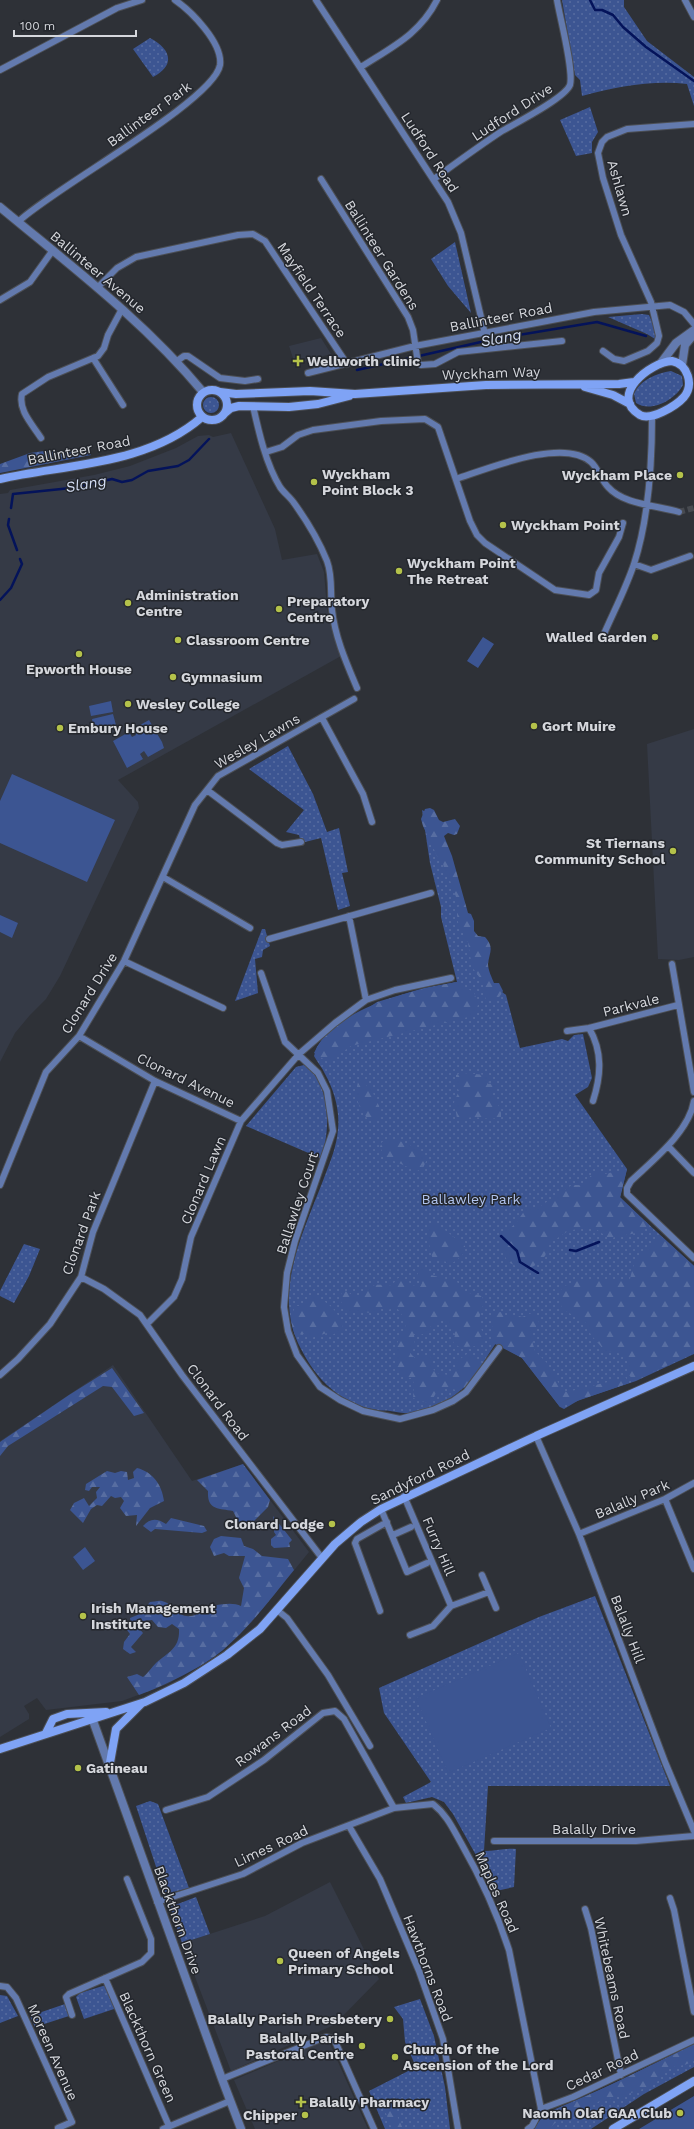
<svg xmlns="http://www.w3.org/2000/svg" width="694" height="2129" font-family="'Work Sans',sans-serif">
<style>
.built{fill:#353a46}
.grass{fill:url(#grass-dots)}
.forest{fill:url(#forest-firs)}
.garden{fill:#3c5592}
.lines{fill:none;stroke-linecap:round;stroke-linejoin:round}
.stream{stroke:#04135a;stroke-width:2.5}
.minor-tunnel{stroke:#474a50;stroke-width:6;stroke-dasharray:6 3;stroke-linecap:butt}
.minor-casing{stroke:#4c4f55;stroke-width:8}
.tertiary-casing{stroke:#4c4f55;stroke-width:10}
.secondary-casing{stroke:#4c4f55;stroke-width:10}
.minor{stroke:#637aae;stroke-width:6}
.tertiary{stroke:#637aae;stroke-width:8}
.secondary{stroke:#7fa3f5;stroke-width:8}
.poi-dot{fill:#b4c24a;stroke:#24272d;stroke-width:1.5}
.labels{text-anchor:middle;dominant-baseline:central;stroke-width:3;stroke-linejoin:round;paint-order:stroke}
.street-label{font-size:14px;fill:#d5d7dc;stroke:#24272d}
.poi-label{font-size:14px;font-weight:bold;fill:#d5d7dc;stroke:#24272d;text-anchor:start}
.park-label{font-size:14px;fill:#b1c4ee;stroke:#24272d}
.water-label{font-size:15px;font-style:italic;fill:#d4def4;stroke:#24272d}
</style>
<defs>
<pattern id="grass-dots" width="8" height="8" patternUnits="userSpaceOnUse"><rect width="8" height="8" fill="#3c5592"/><path d="M2 2h.1M6 6h.1" fill="none" stroke="#576da1" stroke-width="1.8" stroke-linecap="round"/></pattern>
<pattern id="forest-firs" width="22" height="20" patternUnits="userSpaceOnUse"><rect width="22" height="20" fill="#3c5592"/><path d="M5 1l3.5 6h-7zM16 11l3.5 6h-7z" fill="#576da1"/></pattern>
</defs>
<rect width="100%" height="100%" fill="#2e3137"/>
<!-- built -->
<path class="built" d="M321 338 331 354 295 364 289 346Z
M231 433 275 529 282 560 317 554 324 572 327 609 341 656 118 780 138 802 139 808 60 976 46 999 30 1015 15 1033 0 1062V494L8 493 10 490 94 475 130 466 176 448 198 436 209 435 213 437Z
M694 729V957L679 960 658 959 647 744Z
M113 1365 192 1481 243 1464 309 1552 252 1622 222 1651 168 1684 122 1701 46 1710 37 1698 24 1706 29 1714V1719L0 1737V1441Z
M330 1882 379 1979 334 2025 231 2071 182 1943 265 1916Z
M320 2043 330 2044 368 2129H255L234 2080Z"/>
<!-- grass -->
<path class="grass" d="M562 0H624V7L647 41 694 77V106L687 84C652 80 616 87 582 96L580 80 575 75Z
M150 38C171 49 176 65 153 77L133 49Z
M590 107 598 132 592 142V153L576 156 560 120Z
M455 242 471 313 448 286 431 259Z
M642 314 649 315C652 322 658 331 655 339L647 334 608 317Z
M671 371 682 376 683 385C675 400 651 413 636 403L634 394C640 380 657 373 671 371Z
M203 405a8 8 0 1 1 16 0a8 8 0 1 1-16 0Z
M288 746 313 794 327 832 339 828 348 872 342 873 350 906 338 910 321 838 301 843 299 835 286 832 304 810 249 769Z
M422 810 426 812 493 985 506 995 520 1048 562 1039 568 1041 574 1035 583 1034 592 1078 588 1087 575 1095 627 1169 620 1198 694 1266V1354L636 1381 579 1400 564 1409 560 1407 522 1358 496 1343C470 1382 464 1398 417 1412 408 1415 399 1412 390 1411 386 1410 382 1411 378 1410 365 1409 351 1402 339 1395 321 1382 311 1368 301 1349 271 1293 304 1231 324 1178 330 1162 337 1146 338 1129 340 1110 334 1090 325 1074 322 1067 317 1062 314 1056L317 1047 323 1038 377 1002 424 988 457 982 441 917V907L430 863Z
M262 929H265L270 946 263 950 262 957 255 959 258 993 235 1001Z
M304 1065C330 1079 332 1134 320 1158L246 1126 296 1067Z
M24 1244 40 1249 29 1276 14 1303 0 1296V1291Z
M595 1596 670 1786H488L484 1851C495 1851 504 1848 516 1849L514 1887 496 1891 453 1814 444 1802 432 1797 406 1803 403 1797 431 1782 384 1713 379 1688 539 1617Z
M150 1801 158 1804 189 1888 165 1894 136 1806Z
M196 1897 210 1934 182 1943 170 1907Z
M106 1985 117 2008 84 2019 76 1997 80 1993Z
M0 1995 7 1996 18 2016 0 2023Z
M420 1999 434 2036 445 2087 450 2129H385L369 2091 416 2067 405 2042 403 2019 394 2007Z
M65 2004 69 2016 35 2027 30 2016Z
M694 2044V2067L644 2094 591 2129H534L544 2114 613 2084Z"/>
<!-- forest -->
<path class="forest" d="M44 451 90 452 91 455 0 473V464L30 453Z
M430 808 434 810 439 820 443 822 455 819 460 826 457 834 454 835 448 833 444 836 452 856 468 913 471 914 474 921V931L478 936 485 937C495 948 489 953 488 964 488 970 492 978 494 983H499L503 991C499 999 495 1001 486 1000L484 993 485 985 472 967 468 942 465 940 464 933 459 928 457 915 459 905 448 875 445 873 443 863 437 856 423 826 421 819 425 809Z
M457 982 464 990 468 989 474 992 478 1005 474 1014 468 1017 351 1046 328 1062 314 1053C334 1008 413 990 457 982Z
M463 1073 486 1075 489 1078 488 1084 496 1083 498 1086 492 1094 501 1110V1117C488 1122 472 1113 463 1120L457 1118 454 1102 459 1091 456 1084V1075Z
M364 1079 368 1089H372C374 1099 380 1104 381 1114L377 1120H369C359 1110 354 1096 358 1082Z
M389 1139C402 1140 420 1148 427 1159L423 1168 417 1171 385 1157 380 1147 382 1142Z
M627 1169 620 1197 649 1225C636 1238 625 1232 610 1239L596 1229 582 1228 568 1231 550 1243 545 1256 534 1266 524 1270 508 1262 500 1247 504 1234 516 1223 525 1210 539 1207 572 1185H583L594 1172 605 1174Z
M436 1223 465 1246V1252C460 1257 454 1265 446 1263 441 1262 438 1259 433 1259L430 1251 428 1228Z
M661 1236 694 1266V1353L634 1381 629 1375C630 1357 621 1351 605 1351L591 1335 585 1322 562 1309 559 1297 562 1287 577 1281 630 1279C635 1255 642 1250 661 1236Z
M421 1268H427L431 1275 457 1282 465 1292 482 1296 484 1302 478 1322 485 1337C480 1349 471 1346 459 1347L453 1342 455 1335 445 1320C435 1321 431 1325 426 1333L420 1335 414 1334 415 1346 410 1353 415 1358 429 1355 433 1360V1369L437 1373 448 1375 457 1367 456 1362 467 1354 474 1358 481 1366 467 1387 456 1390 447 1387 436 1393 431 1402 426 1403 413 1398 414 1384 412 1378H404L396 1370C396 1363 394 1354 396 1347 402 1327 414 1329 396 1307L388 1310 379 1308 373 1313 345 1311 340 1299 342 1291H346L355 1297C363 1295 367 1287 375 1285 380 1284 386 1286 392 1285L398 1278 409 1281 410 1286 416 1285 419 1289 422 1283 417 1275Z
M315 1296C329 1303 338 1311 343 1326L340 1331 332 1335 327 1333 311 1338 304 1334 295 1335C291 1323 289 1317 296 1306H303L308 1298Z
M501 1312 508 1317 516 1315 522 1317 532 1313 538 1316 539 1323 532 1332V1341L535 1351 547 1363 562 1389 567 1392 620 1379 621 1375H624L629 1383 560 1407 522 1358 493 1343 492 1318 495 1313Z
M112 1368 144 1413 134 1416 112 1387 103 1386 8 1446 0 1456V1442L69 1395Z
M243 1464 270 1500 268 1507 248 1527 239 1523 233 1511C219 1508 207 1511 208 1491L197 1480Z
M137 1468C153 1472 162 1485 164 1501L150 1508 136 1526 137 1515 126 1516 120 1508 124 1501 121 1497 115 1498 111 1496 102 1506 97 1505 91 1509 83 1523 70 1510 74 1503 84 1498 89 1506 97 1498 96 1492 100 1487H92L89 1491 85 1490 86 1484 107 1471 115 1473 121 1471 127 1472 128 1480 134 1478 133 1472Z
M273 1516 292 1540 289 1543 290 1547 274 1548 271 1545V1539L276 1535 274 1532 275 1526Z
M171 1518 204 1526 207 1531 202 1533 155 1529 151 1532 143 1526C150 1518 157 1518 166 1524Z
M221 1536 241 1538 244 1546 253 1549 262 1556 288 1559 294 1570C272 1597 250 1627 223 1650 201 1668 166 1685 139 1695L127 1677 137 1674 143 1677C148 1673 152 1667 156 1663 169 1652 180 1648 179 1629L172 1624 166 1628 158 1627 152 1620 143 1621 138 1627 143 1633 131 1647 136 1652 130 1654 123 1649 124 1642 130 1634 127 1630 131 1624 130 1618 140 1614 150 1602C153 1602 159 1600 162 1601 175 1604 177 1618 191 1616 196 1616 198 1612 202 1610 212 1605 232 1601 241 1606L244 1588 239 1578 245 1556H229L224 1553 214 1556 210 1547 214 1539Z
M694 2045V2060C687 2066 679 2065 671 2068 663 2072 660 2081 653 2085 620 2100 575 2101 549 2129H537L545 2116Z
M385 2100 391 2102 403 2129H392L384 2108Z"/>
<!-- garden -->
<path class="garden" d="M483 637 494 644 478 668 467 661Z
M111 701 113 712 91 716 89 706Z
M113 714 116 725 94 730 92 719Z
M149 720 162 742 164 748 148 757 144 751 140 754 143 759 127 768 113 741 129 732 132 737 136 735 133 729Z
M12 774 115 820 87 882 0 843V801Z
M0 915 18 923 12 938 0 932Z
M85 1547 95 1561 83 1570 73 1557Z
M519 1653 551 1728 448 1773 416 1698Z
M694 2096V2129H639Z"/>
<g class="lines">
<!-- stream -->
<path class="stream" d="M590 0 595 10H602L613 15 623 27 646 47 694 81
M357 370 494 339 597 322 646 336
M11 508 13 494 71 488 112 479 122 482 132 480 148 471 178 466 189 460 209 439
M9 519 8 525 17 550
M0 600 11 588 22 564 20 559
M501 1236 517 1251 520 1262 538 1273
M570 1250 576 1251 599 1242"/>
<!-- minor-tunnel -->
<path class="minor-tunnel" d="M679 512 694 508"/>
<!-- minor casing -->
<g class="minor-casing">
<path id="minor" d="M316 0 448 202 461 233 485 334
M685 0 694 17
M361 67C392 47 420 34 437 0
M0 70 117 8 142 0
M321 179 408 317 413 330 418 363 421 365 435 364 458 352 562 341
M434 179C456 163 479 146 502 131 516 123 565 98 570 85 574 70 560 18 557 0
M18 222C52 189 214 101 220 65 223 43 191 11 175 0
M97 288 117 268 136 257 238 235 253 234 265 241 347 364
M0 300 30 282 53 250
M603 351 614 359 624 361 648 351 657 343 659 336 651 302 621 235 603 178 598 153 602 142 607 137 627 129 694 124
M93 358 123 405
M177 361 184 356H188L220 378 245 381 258 379
M308 373 415 346 594 312 670 305 684 312 694 324
M253 406C259 433 266 464 280 487 284 493 290 497 294 503 307 521 319 541 327 561 333 577 330 594 332 610 335 637 346 662 357 688
M41 438C32 424 18 410 22 394L48 377 98 356 104 348 108 335 122 309
M266 452 282 447 298 435 313 430 381 421 425 419 438 427 470 521 477 535 485 543 555 590 589 595 596 590 599 573 619 537 623 523
M456 479C487 469 563 437 591 462 598 468 601 480 608 487 624 505 656 505 679 512
M634 564 651 570 690 556
M604 634C614 611 626 588 634 564 649 518 652 465 652 417
M322 718 363 794 372 822
M207 790 277 843 282 845 301 842
M163 877 250 928
M349 916 366 1000
M269 939 431 893
M124 961 223 1008
M672 964 694 1092
M261 973 285 1042 318 1073 327 1091 333 1131 295 1241 287 1273 284 1307 288 1331 297 1355 320 1387 340 1400 363 1411 400 1419 433 1410 453 1401 466 1392 499 1348
M589 1028C603 1052 601 1076 593 1101
M567 1031 589 1028 678 1005
M79 1036 155 1081 241 1121
M694 1101C689 1132 653 1160 631 1181L627 1188V1194L694 1258
M668 1146 694 1173
M0 1185 46 1072 79 1036 124 961 195 805 218 776 354 699
M81 1277 104 1289 140 1315 182 1375 322 1558
M147 1324 174 1297 182 1279 191 1237 241 1121 299 1054 335 1023 366 1000 395 990 451 978
M0 1375 18 1359 50 1324 81 1277 93 1232 155 1081
M536 1436 579 1534 665 1762 694 1831
M404 1496 451 1606
M665 1499 694 1569
M381 1509 407 1572 427 1563
M579 1534 665 1499 694 1483
M393 1535 411 1527
M482 1575 496 1608
M277 1610 287 1618 328 1675 370 1746
M380 1611 355 1543 357 1539 387 1522
M410 1635 433 1626 451 1606 489 1592
M166 1810 208 1797 264 1760 323 1713 335 1711 344 1719 394 1808
M349 1826 380 1879 419 1971 443 2039 458 2129
M494 1841H636L694 1836
M670 1898 674 1910 694 2012
M157 1902 243 1874 302 1843 394 1808 433 1804C447 1815 453 1829 461 1843 481 1878 497 1913 509 1950L541 2109
M585 1909 591 1928 621 2075
M105 1978 169 2126
M0 1986 7 1987 16 1998 72 2122 58 2128
M72 2015 66 1997 69 1994 142 1962 151 1953V1939L127 1879
M222 2079 318 2040 326 2037 334 2039 374 2129
M163 2129 230 2101
M528 2129 532 2126 541 2109 573 2097 694 2040"/>
</g>
<!-- tertiary casing -->
<g class="tertiary-casing">
<path id="tertiary" d="M0 207C71 266 144 321 203 392
M661 363 676 343 694 330
M682 365 685 345 694 334
M92 1718 222 2079 241 2129"/>
</g>
<!-- secondary casing -->
<g class="secondary-casing">
<path id="secondary" d="M672 361C688 364 694 385 684 397 676 406 651 421 640 415 608 396 650 362 672 361Z
M585 387 613 395 630 404
M197 405a15 15 0 1 1 30 0a15 15 0 1 1-30 0Z
M220 392 236 394 310 391 355 394 486 385 619 384 634 382
M225 413 231 408 239 406 289 407 318 404 349 396
M0 479C67 464 147 465 202 417
M46 1733 53 1719 67 1714 106 1712
M0 1749 145 1702 184 1683 227 1655 260 1629 335 1544 361 1522 381 1509 536 1436 694 1366
M109 1768 116 1729 141 1704
M613 2129 694 2081"/>
</g>
<!-- minor -->
<use href="#minor" class="minor"/>
<!-- tertiary -->
<use href="#tertiary" class="tertiary"/>
<!-- secondary -->
<use href="#secondary" class="secondary"/>
</g>
<!-- markers -->
<g class="poi-dot">
<path d="M296 355h4v4h4v4h-4v4h-4v-4h-4v-4h4z"/>
<circle cx="680" cy="475" r="4"/>
<circle cx="314" cy="482" r="4"/>
<circle cx="503" cy="525" r="4"/>
<circle cx="399" cy="571" r="4"/>
<circle cx="128" cy="603" r="4"/>
<circle cx="279" cy="609" r="4"/>
<circle cx="655" cy="637" r="4"/>
<circle cx="178" cy="640" r="4"/>
<circle cx="79" cy="654" r="4"/>
<circle cx="173" cy="677" r="4"/>
<circle cx="128" cy="704" r="4"/>
<circle cx="534" cy="726" r="4"/>
<circle cx="60" cy="728" r="4"/>
<circle cx="673" cy="851" r="4"/>
<circle cx="332" cy="1524" r="4"/>
<circle cx="83" cy="1616" r="4"/>
<circle cx="78" cy="1768" r="4"/>
<circle cx="280" cy="1961" r="4"/>
<circle cx="390" cy="2019" r="4"/>
<circle cx="362" cy="2046" r="4"/>
<circle cx="395" cy="2057" r="4"/>
<path d="M299 2096h4v4h4v4h-4v4h-4v-4h-4v-4h4z"/>
<circle cx="680" cy="2113" r="4"/>
<circle cx="305" cy="2115" r="4"/>
</g>
<g class="labels">
<!-- street labels -->
<g class="street-label">
<text transform="translate(512 112) rotate(-33)">Ludford Drive</text>
<text transform="translate(149 114) rotate(-36)">Ballinteer Park</text>
<text transform="translate(430 152) rotate(57)">Ludford Road</text>
<text transform="translate(620 188) rotate(74)">Ashlawn</text>
<text transform="translate(382 255) rotate(58)">Ballinteer Gardens</text>
<text transform="translate(98 272) rotate(40)">Ballinteer Avenue</text>
<text transform="translate(312 290) rotate(56)">Mayfield Terrace</text>
<text transform="translate(501 317) rotate(-11)">Ballinteer Road</text>
<text transform="translate(491 373) rotate(-2)">Wyckham Way</text>
<text transform="translate(79 450) rotate(-11)">Ballinteer Road</text>
<text transform="translate(257 741) rotate(-30)">Wesley Lawns</text>
<text transform="translate(89 993) rotate(-58)">Clonard Drive</text>
<text transform="translate(631 1005) rotate(-14)">Parkvale</text>
<text transform="translate(186 1080) rotate(26)">Clonard Avenue</text>
<text transform="translate(203 1180) rotate(-67)">Clonard Lawn</text>
<text transform="translate(297 1203) rotate(-72)">Ballawley Court</text>
<text transform="translate(81 1233) rotate(-70)">Clonard Park</text>
<text transform="translate(218 1402) rotate(53)">Clonard Road</text>
<text transform="translate(420 1477) rotate(-26)">Sandyford Road</text>
<text transform="translate(632 1499) rotate(-23)">Balally Park</text>
<text transform="translate(439 1546) rotate(67)">Furry Hill</text>
<text transform="translate(628 1629) rotate(69)">Balally Hill</text>
<text transform="translate(273 1736) rotate(-37)">Rowans Road</text>
<text x="594" y="1829">Balally Drive</text>
<text transform="translate(271 1846) rotate(-25)">Limes Road</text>
<text transform="translate(497 1892) rotate(66)">Maples Road</text>
<text transform="translate(178 1920) rotate(70)">Blackthorn Drive</text>
<text transform="translate(428 1968) rotate(69)">Hawthorns Road</text>
<text transform="translate(612 1978) rotate(78)">Whitebeams Road</text>
<text transform="translate(148 2047) rotate(66)">Blackthorn Green</text>
<text transform="translate(53 2052) rotate(66)">Moreen Avenue</text>
<text transform="translate(602 2070) rotate(-25)">Cedar Road</text>
</g>
<!-- poi labels -->
<g class="poi-label">
<text x="307" y="361">Wellworth clinic</text>
<text x="322" y="474">Wyckham<tspan x="322" dy="16">Point Block 3</tspan></text>
<text x="672" y="475" text-anchor="end">Wyckham Place</text>
<text x="511" y="525">Wyckham Point</text>
<text x="407" y="563">Wyckham Point<tspan x="407" dy="16">The Retreat</tspan></text>
<text x="136" y="595">Administration<tspan x="136" dy="16">Centre</tspan></text>
<text x="287" y="601">Preparatory<tspan x="287" dy="16">Centre</tspan></text>
<text x="647" y="637" text-anchor="end">Walled Garden</text>
<text x="186" y="640">Classroom Centre</text>
<text x="79" y="669" text-anchor="middle">Epworth House</text>
<text x="181" y="677">Gymnasium</text>
<text x="136" y="704">Wesley College</text>
<text x="542" y="726">Gort Muire</text>
<text x="68" y="728">Embury House</text>
<text x="665" y="843" text-anchor="end">St Tiernans<tspan x="665" dy="16">Community School</tspan></text>
<text x="324" y="1524" text-anchor="end">Clonard Lodge</text>
<text x="91" y="1608">Irish Management<tspan x="91" dy="16">Institute</tspan></text>
<text x="86" y="1768">Gatineau</text>
<text x="288" y="1953">Queen of Angels<tspan x="288" dy="16">Primary School</tspan></text>
<text x="382" y="2019" text-anchor="end">Balally Parish Presbetery</text>
<text x="354" y="2038" text-anchor="end">Balally Parish<tspan x="354" dy="16">Pastoral Centre</tspan></text>
<text x="403" y="2049">Church Of the<tspan x="403" dy="16">Ascension of the Lord</tspan></text>
<text x="309" y="2102">Balally Pharmacy</text>
<text x="672" y="2113" text-anchor="end">Naomh Olaf GAA Club</text>
<text x="297" y="2115" text-anchor="end">Chipper</text>
</g>
<!-- park labels -->
<g class="park-label">
<text x="471" y="1199">Ballawley Park</text>
</g>
<!-- water labels -->
<g class="water-label">
<text transform="translate(501 338) rotate(-11)">Slang</text>
<text transform="translate(86 484) rotate(-10)">Slang</text>
</g>
</g>
<!-- scale -->
<path d="M14 30v6h122v-6" fill="none" stroke="#d5d7dc" stroke-width="2"/>
<text x="20" y="30" font-size="12" fill="#d5d7dc" stroke="#24272d" stroke-width="3" paint-order="stroke">100 m</text>
</svg>
